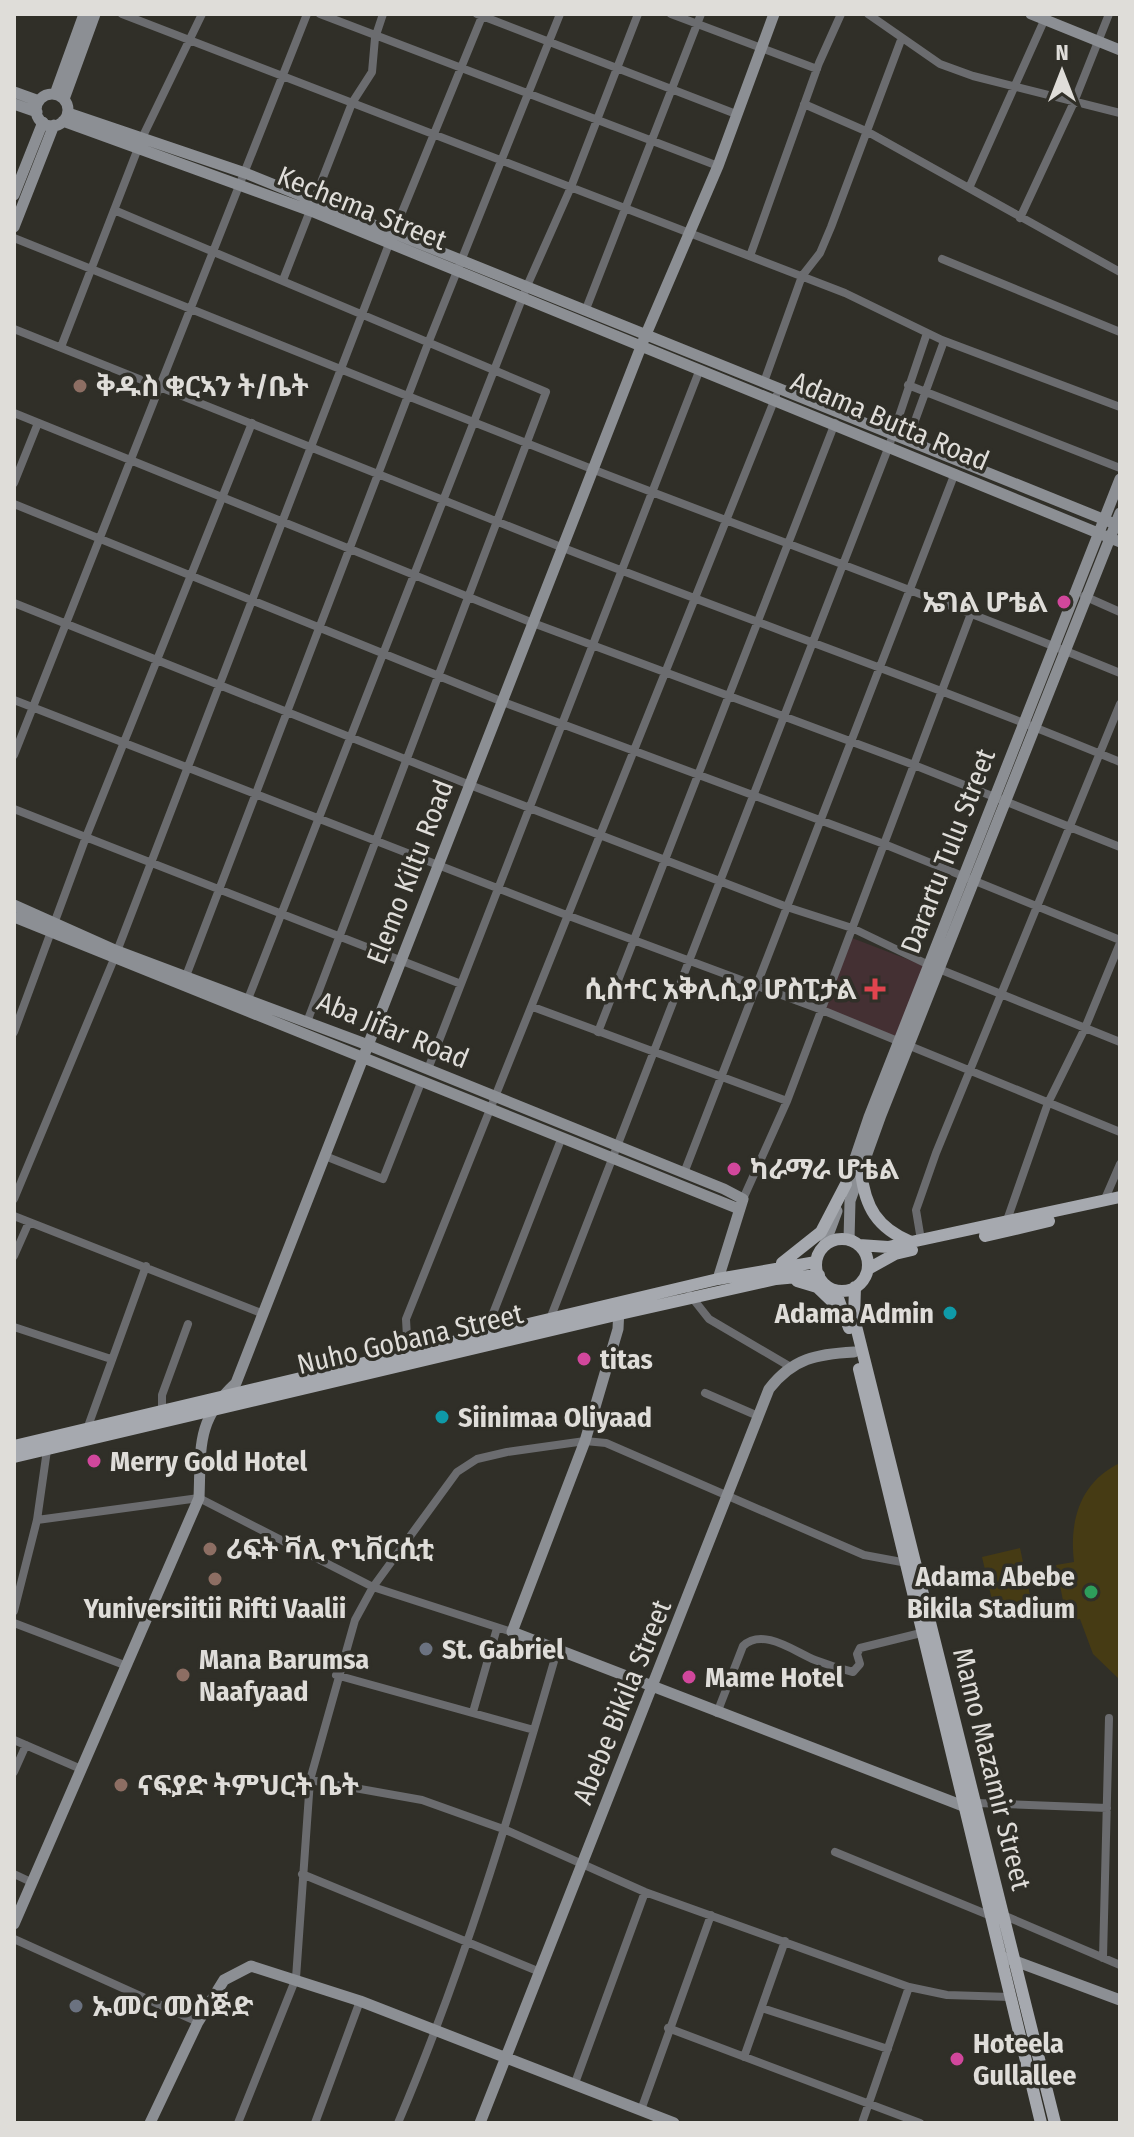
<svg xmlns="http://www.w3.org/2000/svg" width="1134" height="2137" font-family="'Fira Sans Condensed','Noto Sans Ethiopic',sans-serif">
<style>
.medical{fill:#443033}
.green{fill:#463b14}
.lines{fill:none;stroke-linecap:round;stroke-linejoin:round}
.street{stroke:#6b6c6f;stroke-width:8}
.secondary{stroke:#8c8f94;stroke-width:11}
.primary{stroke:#a6a9af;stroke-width:12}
.education-dot{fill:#8d6e63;stroke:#302f28;stroke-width:3}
.hotel-dot{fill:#d1479c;stroke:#302f28;stroke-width:3}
.health-dot{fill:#e0444e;stroke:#302f28;stroke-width:3}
.culture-dot{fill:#0f9aa8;stroke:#302f28;stroke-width:3}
.leisure-dot{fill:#2e9e5b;stroke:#302f28;stroke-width:3}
.worship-dot{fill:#6b7280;stroke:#302f28;stroke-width:3}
.labels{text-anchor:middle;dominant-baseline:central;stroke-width:7;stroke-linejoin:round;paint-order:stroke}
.street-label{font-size:28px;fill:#dfddd9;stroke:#302f28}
.poi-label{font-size:28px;font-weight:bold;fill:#dfddd9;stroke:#302f28;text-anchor:start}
</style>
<rect width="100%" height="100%" fill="#302f28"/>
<!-- medical -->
<path class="medical" d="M852 938 925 966 897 1038 824 1011Z"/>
<!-- green -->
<path class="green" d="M1120 1463V1680L1093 1654 1080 1619 1067 1621 1056 1565 1074 1562C1069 1521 1080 1482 1120 1463Z
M1020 1548 1033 1609 996 1617 982 1557Z"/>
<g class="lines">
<!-- street -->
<path class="street" d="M122 14 845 293 942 340 1120 407
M320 14 718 166
M477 14 736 114
M671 14 817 69
M868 14 940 64 973 76 1120 113
M804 104 868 132 1120 272
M969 188 1047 14
M114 210 546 392 307 1022
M1020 218 1074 102 1109 14
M14 238C208 315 402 395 597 471 771 538 947 602 1120 673
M750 256 819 63 841 14
M942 259 1120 332
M283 280 352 103 372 72 375 38 383 14
M586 309 701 14
M14 329C198 402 381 477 566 549 750 621 937 686 1120 762
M61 347 142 138 202 14
M764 382 802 276 820 253 831 227 901 40
M908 385 1120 468
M14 413 533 623 914 765 1120 847
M908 440 944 341
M14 483 38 423
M14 504 503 702 884 844 1120 940
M1084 596 1120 612
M14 603 470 785 787 907 852 928 929 965 1120 1042
M14 700 569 916 822 1010 1120 1132
M14 755 307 14
M14 809 461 984
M186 976 429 341 560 14
M248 999 527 286 571 187 638 14
M533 1007 787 1101
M14 1032 86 837 252 423
M598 1032 835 423
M428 1069 700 369
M325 1156 383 1179 422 1080
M684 1173 955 473
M14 1199 114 959 389 244 483 14
M743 1199 787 1101 972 611
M1104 1201 1120 1164
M14 1216 261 1313
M1006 1223 1048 1103 1085 1028 1120 943
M921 1240 916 1210 936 1153 1120 704
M14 1256 29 1222
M690 1295 709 1319 789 1366
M550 1319 889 446 927 333
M14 1327 111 1359
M485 1334 562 1137
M408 1355 406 1319 776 396
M705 1393 758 1416
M162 1411V1395L188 1324
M87 1429 146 1266
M37 1520 199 1498 373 1587 512 1632
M14 1611 37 1520 47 1450
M14 1623 127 1666
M336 1675 534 1730
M473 1712 497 1628
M717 1713 743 1646C763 1627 795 1652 815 1660 828 1665 841 1669 853 1672L860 1664 857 1654 860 1648 925 1632
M14 1740 81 1769
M14 1772 26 1745
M310 1780 422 1800 506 1830 645 1892 909 1987 947 1995 1010 1997
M977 1803 1107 1808
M835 1852 991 1916
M14 1874 31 1882
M302 1874 540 1972
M1003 1915 1120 1965
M14 1939 198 2022
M1103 1958 1109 1718
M762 2008 888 2049
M668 2028 920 2123
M744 2057 785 1941
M575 2083 645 1892
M641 2110 711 1915
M238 2123 296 1978 310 1780 355 1620 373 1587 457 1472 477 1459 507 1452 585 1441 606 1443 864 1555 907 1563
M315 2123 360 2001
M398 2123C463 1970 511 1811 557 1651
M862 2123 909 1987"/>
<!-- secondary -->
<path class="secondary" d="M1031 14 1120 50
M14 92 39 101
M55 94 84 14
M36 110a16 16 0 1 1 32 0a16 16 0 1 1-32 0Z
M64 99 95 14
M14 104 37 112
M68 113 245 173 1120 526
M63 121 311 211 1120 542
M14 195 43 122
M14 227 54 125
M14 905 117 951 368 1045 724 1189 743 1199 718 1279
M14 917 739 1209
M844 1191 869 1117 1120 479
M849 1240 850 1201 881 1115 1120 513
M824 1246 837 1211
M619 1308 618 1329 585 1441 512 1632 971 1809
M14 1924 199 1498C201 1447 196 1420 236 1383L644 339 718 166 774 14
M1007 1958 1120 2000
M150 2123 198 2022 224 1980 251 1966 360 2001 674 2123
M480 2123 769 1389C793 1358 817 1354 854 1352"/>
<!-- primary -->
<path class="primary" d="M861 1172C865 1207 877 1228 911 1242
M985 1236 1049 1221
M816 1265a26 26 0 1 1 52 0a26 26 0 1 1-52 0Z
M859 1245 888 1247 1120 1197
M782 1263 821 1232 846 1184
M868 1269 895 1254 912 1250
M797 1281 817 1287 840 1309
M855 1287 854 1318 1055 2123
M835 1290 849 1328
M859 1369 1041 2123
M14 1446 718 1279 816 1262
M14 1457 620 1314 776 1279 819 1275"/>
</g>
<!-- markers -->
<g class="education-dot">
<circle cx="80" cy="386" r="8"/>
<circle cx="210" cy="1549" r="8"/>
<circle cx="215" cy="1579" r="8"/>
<circle cx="183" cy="1675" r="8"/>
<circle cx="121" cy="1785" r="8"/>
</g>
<g class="hotel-dot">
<circle cx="1064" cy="602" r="8"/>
<circle cx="734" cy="1169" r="8"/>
<circle cx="584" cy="1359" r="8"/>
<circle cx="94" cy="1461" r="8"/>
<circle cx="689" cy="1677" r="8"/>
<circle cx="957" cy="2059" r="8"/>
</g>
<path class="health-dot" d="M871 977h8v8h8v8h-8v8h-8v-8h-8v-8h8z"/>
<g class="culture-dot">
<circle cx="950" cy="1313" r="8"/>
<circle cx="442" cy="1417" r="8"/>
</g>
<circle class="leisure-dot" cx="1091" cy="1592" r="8"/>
<g class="worship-dot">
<circle cx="426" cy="1649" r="8"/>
<circle cx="76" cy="2006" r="8"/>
</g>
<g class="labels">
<!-- street labels -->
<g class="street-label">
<text transform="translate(362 208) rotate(22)">Kechema Street</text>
<text transform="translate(890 421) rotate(23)">Adama Butta Road</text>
<text transform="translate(948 851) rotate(-69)">Darartu Tulu Street</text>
<text transform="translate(410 872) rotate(-69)">Elemo Kiltu Road</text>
<text transform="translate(393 1030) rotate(22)">Aba Jifar Road</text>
<text transform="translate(410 1339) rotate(-13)">Nuho Gobana Street</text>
<text transform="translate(622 1702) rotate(-68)">Abebe Bikila Street</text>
<text transform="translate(992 1769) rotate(76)">Mamo Mazamir Street</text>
</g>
<!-- poi labels -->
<g class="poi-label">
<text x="96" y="386">ቅዱስ ቁርኣን ት/ቤት</text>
<text x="1048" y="602" text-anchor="end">ኤግል ሆቴል</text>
<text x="857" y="989" text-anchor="end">ሲስተር አቅሊሲያ ሆስፒታል</text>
<text x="750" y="1169">ካራማራ ሆቴል</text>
<text x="934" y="1313" text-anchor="end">Adama Admin</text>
<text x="600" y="1359">titas</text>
<text x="458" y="1417">Siinimaa Oliyaad</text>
<text x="110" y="1461">Merry Gold Hotel</text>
<text x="226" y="1549">ሪፍት ቫሊ ዮኒቨርሲቲ</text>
<text x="1075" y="1576" text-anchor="end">Adama Abebe<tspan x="1075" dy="32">Bikila Stadium</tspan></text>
<text x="215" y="1608" text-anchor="middle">Yuniversiitii Rifti Vaalii</text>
<text x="442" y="1649">St. Gabriel</text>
<text x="199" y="1659">Mana Barumsa<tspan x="199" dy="32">Naafyaad</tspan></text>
<text x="705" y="1677">Mame Hotel</text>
<text x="137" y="1785">ናፍያድ ትምህርት ቤት</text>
<text x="92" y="2006">ኡመር መስጅድ</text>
<text x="973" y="2043">Hoteela<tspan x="973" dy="32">Gullallee</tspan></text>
</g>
</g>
<!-- border -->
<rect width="1134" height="2137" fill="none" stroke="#dfddd9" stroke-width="32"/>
<!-- north arrow -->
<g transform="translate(1062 72)" stroke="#302f28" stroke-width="6" paint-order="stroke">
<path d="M0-6L14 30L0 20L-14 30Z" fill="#dfddd9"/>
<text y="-12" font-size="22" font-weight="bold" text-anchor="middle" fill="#dfddd9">N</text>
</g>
</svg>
